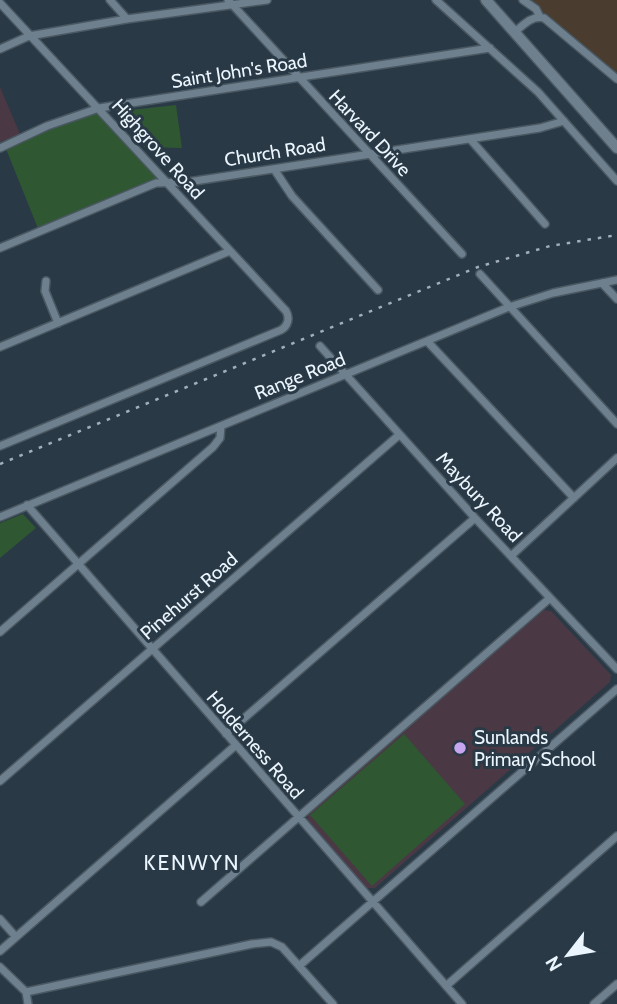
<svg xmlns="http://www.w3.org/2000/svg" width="617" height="1004" font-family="Cabin,sans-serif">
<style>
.industrial{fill:#4a3c2e}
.education{fill:#4a3944}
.green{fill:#2f5732}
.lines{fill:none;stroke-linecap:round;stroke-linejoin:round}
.street-casing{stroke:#4a5862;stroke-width:10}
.secondary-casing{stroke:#4a5862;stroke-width:13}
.street{stroke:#6e808e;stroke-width:7}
.secondary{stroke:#6e808e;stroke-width:10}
.rail{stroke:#a2afb9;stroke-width:2.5;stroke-dasharray:3.5 7;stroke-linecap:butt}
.poi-dot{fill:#c7a6ef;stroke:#293946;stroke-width:2.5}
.labels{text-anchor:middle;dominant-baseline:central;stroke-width:6;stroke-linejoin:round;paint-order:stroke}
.street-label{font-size:19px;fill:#ebf5fd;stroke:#293946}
.poi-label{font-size:19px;fill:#ebf5fd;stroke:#293946;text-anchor:start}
.neighbourhood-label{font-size:21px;letter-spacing:2px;fill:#ebf5fd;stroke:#293946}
</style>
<rect width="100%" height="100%" fill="#293946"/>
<!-- industrial -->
<path class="industrial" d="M516 0H617V78L546 18Z"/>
<!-- education -->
<path class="education" d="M0 87 20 134 0 142Z
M543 610 551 611 611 675 610 682 375 888H367L308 821V813Z"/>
<!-- green -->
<path class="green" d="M176 105 182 148 144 147 121 111Z
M97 106 166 182 39 231 4 144Z
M23 514 36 528 0 558V523Z
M404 734 465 804 372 886 310 815Z"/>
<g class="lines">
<!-- street casing -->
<g class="street-casing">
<path id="street" d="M110 0 127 19
M228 0 462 254
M436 0 538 92 617 181
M523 0 536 9 540 17
M0 3 286 311C290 318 288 326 281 330L0 446
M514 33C523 25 532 15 544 18L617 79
M0 49 29 36 127 19 267 0
M470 139 545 224
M0 148 47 126 99 108 490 48
M274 169 292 196 378 290
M0 248 156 183 188 182 540 128 564 121
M480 274 617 424
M46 281 45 291 58 323
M602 283 617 299
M427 341 574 498
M320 346 475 518 617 669
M0 347 230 251
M27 505 462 1004
M0 517 509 307 553 293 617 280
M512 555 617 458
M0 632 213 447 220 438 221 426
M226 734 475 518
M0 781 399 435
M201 902 550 598
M0 919 16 937
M0 951 236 745
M299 966 617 689
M0 967 26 992 28 1004
M446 986 617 836
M26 992 252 944 271 942 282 947 333 1004
M594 1004 617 984"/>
</g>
<!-- secondary casing -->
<g class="secondary-casing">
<path id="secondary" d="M486 0 617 148"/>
</g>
<!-- street -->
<use href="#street" class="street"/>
<!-- secondary -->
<use href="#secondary" class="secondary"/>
<!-- rail -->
<path class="rail" d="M0 464 478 267 550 246 617 235"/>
</g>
<!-- markers -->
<circle class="poi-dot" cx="460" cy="748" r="7"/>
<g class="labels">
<!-- street labels -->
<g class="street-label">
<text transform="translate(239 71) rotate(-9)">Saint John's Road</text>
<text transform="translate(370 133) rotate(47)">Harvard Drive</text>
<text transform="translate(158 149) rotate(48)">Highgrove Road</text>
<text transform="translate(275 152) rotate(-9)">Church Road</text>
<text transform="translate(300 376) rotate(-22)">Range Road</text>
<text transform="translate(479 497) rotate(47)">Maybury Road</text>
<text transform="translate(189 596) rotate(-41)">Pinehurst Road</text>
<text transform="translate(255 745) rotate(49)">Holderness Road</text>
</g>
<!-- poi labels -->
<g class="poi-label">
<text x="474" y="737">Sunlands<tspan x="474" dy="22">Primary School</tspan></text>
</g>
<!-- neighbourhood labels -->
<g class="neighbourhood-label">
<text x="192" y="862">KENWYN</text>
</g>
</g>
<!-- north arrow -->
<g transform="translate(568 955) rotate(239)" stroke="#293946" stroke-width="5" paint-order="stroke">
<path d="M0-5L12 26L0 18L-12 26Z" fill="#ebf5fd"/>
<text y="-10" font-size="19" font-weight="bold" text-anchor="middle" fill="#ebf5fd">N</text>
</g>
</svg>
